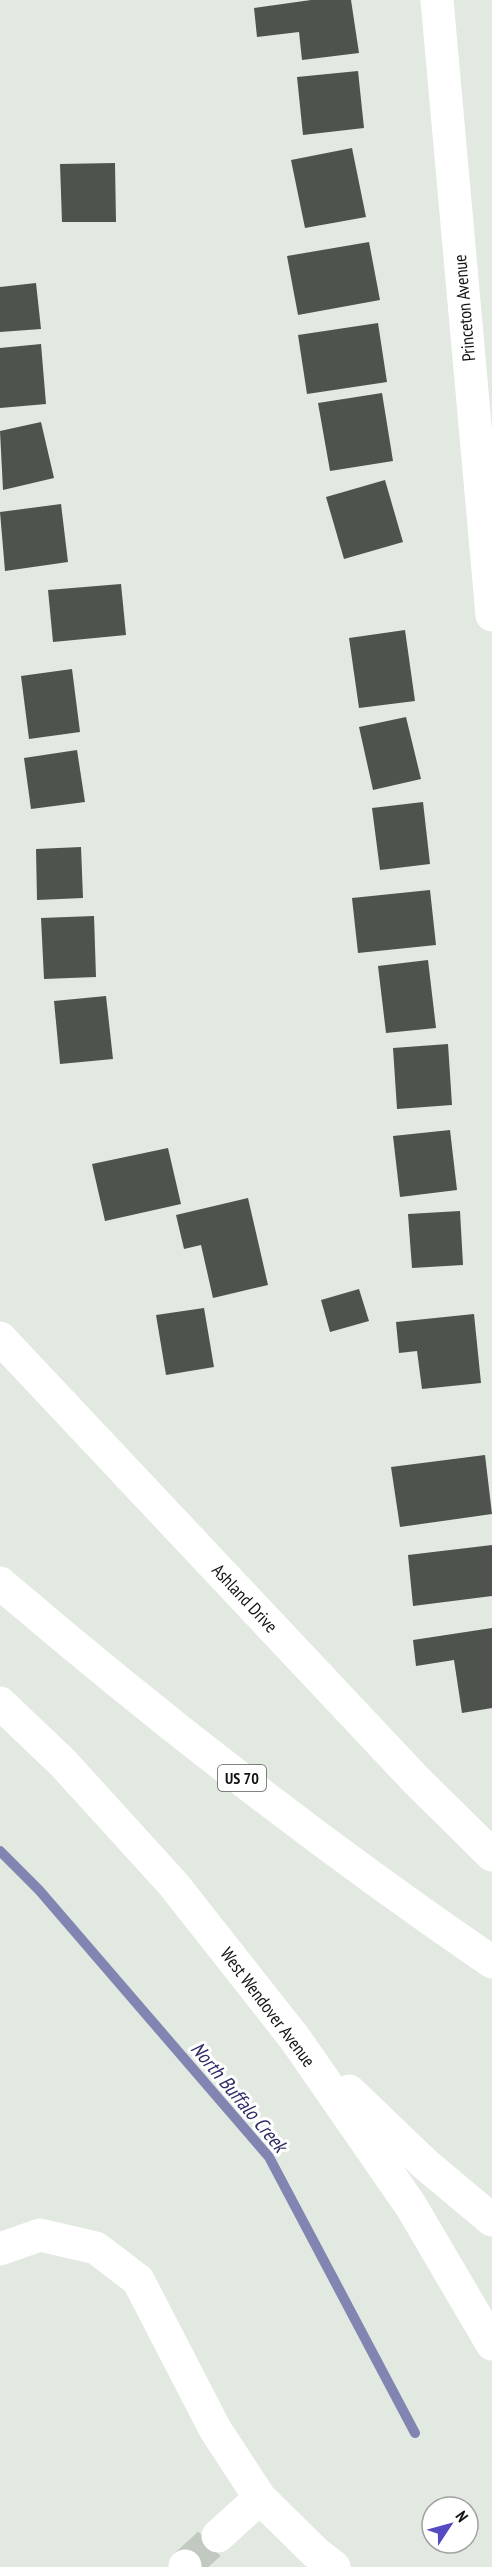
<svg xmlns="http://www.w3.org/2000/svg" width="492" height="2567" font-family="'PT Sans Narrow',sans-serif">
<style>
.lines{fill:none;stroke-linecap:round;stroke-linejoin:round}
.stream{stroke:#8285b1;stroke-width:10}
.building{fill:#4e544d}
.minor-tunnel{stroke:#c2c9c1;stroke-width:33;stroke-dasharray:33 16;stroke-linecap:butt}
.minor{stroke:#fff;stroke-width:33}
.highway{stroke:#fff;stroke-width:33}
.labels{text-anchor:middle;dominant-baseline:central;stroke-width:6;stroke-linejoin:round;paint-order:stroke}
.shield{fill:#fff;stroke:#585a58;stroke-width:1.5}
.shield-label{font-size:16px;font-weight:bold;fill:#111411}
.street-label{font-size:18px;fill:#111411;stroke:#fff}
.water-label{font-size:20px;font-style:italic;fill:#2f2d66;stroke:#fff}
</style>
<rect width="100%" height="100%" fill="#e1e9e0"/>
<g class="lines">
<!-- stream -->
<path class="stream" d="M0 1851 39 1890 269 2157 415 2433"/>
</g>
<!-- building -->
<path class="building" d="M311 0H351L359 53 302 60 299 32 257 37 254 8Z
M358 71 364 128 303 135 297 77Z
M352 148 366 217 305 228 291 160Z
M115 163 116 222H62L60 164Z
M369 242 380 300 298 315 287 256Z
M36 283 41 329 0 332V287Z
M378 323 387 382 307 394 298 335Z
M41 344 46 404 0 408V348Z
M382 393 393 461 330 471 318 403Z
M41 422 54 478 3 490 0 431Z
M385 480 403 542 344 559 326 497Z
M61 504 68 562 5 571 0 512Z
M121 584 126 635 53 642 48 590Z
M405 630 415 701 359 708 349 638Z
M72 669 80 732 29 739 21 676Z
M406 717 421 779 373 790 359 727Z
M77 750 85 802 31 809 24 758Z
M423 802 430 864 380 870 372 808Z
M81 847 83 898 37 900 36 849Z
M430 890 436 945 358 953 352 898Z
M94 916 96 977 44 979 41 918Z
M428 960 436 1028 386 1033 378 966Z
M106 996 113 1059 60 1064 54 1001Z
M448 1044 452 1105 397 1109 393 1048Z
M450 1130 457 1190 400 1197 393 1136Z
M168 1148 181 1204 105 1221 92 1164Z
M248 1198 268 1285 213 1298 201 1245 184 1249 176 1215Z
M460 1211 463 1265 412 1268 408 1214Z
M359 1289 369 1321 330 1332 321 1300Z
M204 1308 214 1367 166 1375 156 1315Z
M474 1314 481 1383 422 1389 417 1351 399 1353 396 1322Z
M485 1455 492 1514 400 1527 391 1467Z
M492 1545V1596L413 1606 408 1555Z
M492 1628V1708L462 1713 454 1660 416 1666 413 1640Z"/>
<g class="lines">
<!-- minor-tunnel -->
<path class="minor-tunnel" d="M185 2566 218 2536"/>
<!-- minor -->
<path class="minor" d="M437 0 492 615
M0 1338 416 1780 492 1855
M0 2249 40 2235 96 2248 138 2280 215 2429 260 2498 316 2553 334 2567
M218 2536 260 2498
M185 2567V2566"/>
<!-- highway -->
<path class="highway" d="M0 1583C157 1717 321 1845 492 1962
M0 1703 63 1763 174 1885 296 2040 411 2206 492 2344
M349 2091 424 2163 492 2220"/>
</g>
<g class="labels">
<!-- shield labels -->
<rect class="shield" x="218" y="1765" width="48" height="26" rx="4.5"/>
<g class="shield-label">
<text x="242" y="1778">US 70</text>
</g>
<!-- street labels -->
<g class="street-label">
<text transform="translate(464 308) rotate(-95)">Princeton Avenue</text>
<text transform="translate(245 1598) rotate(47)">Ashland Drive</text>
<text transform="translate(268 2007) rotate(53)">West Wendover Avenue</text>
</g>
<!-- water labels -->
<g class="water-label">
<text transform="translate(239 2097) rotate(50)">North Buffalo Creek</text>
</g>
</g>
<!-- north arrow -->
<g transform="translate(450 2525) rotate(54)"><circle r="28" fill="#ffffff" stroke="#a0a1a0" stroke-width="1.5"/>
<path d="M0-4.5L10 22L0 15L-10 22Z" fill="#554ac2"/>
<text y="-9" font-size="16" font-weight="bold" text-anchor="middle" fill="#111411">N</text>
</g>
</svg>
